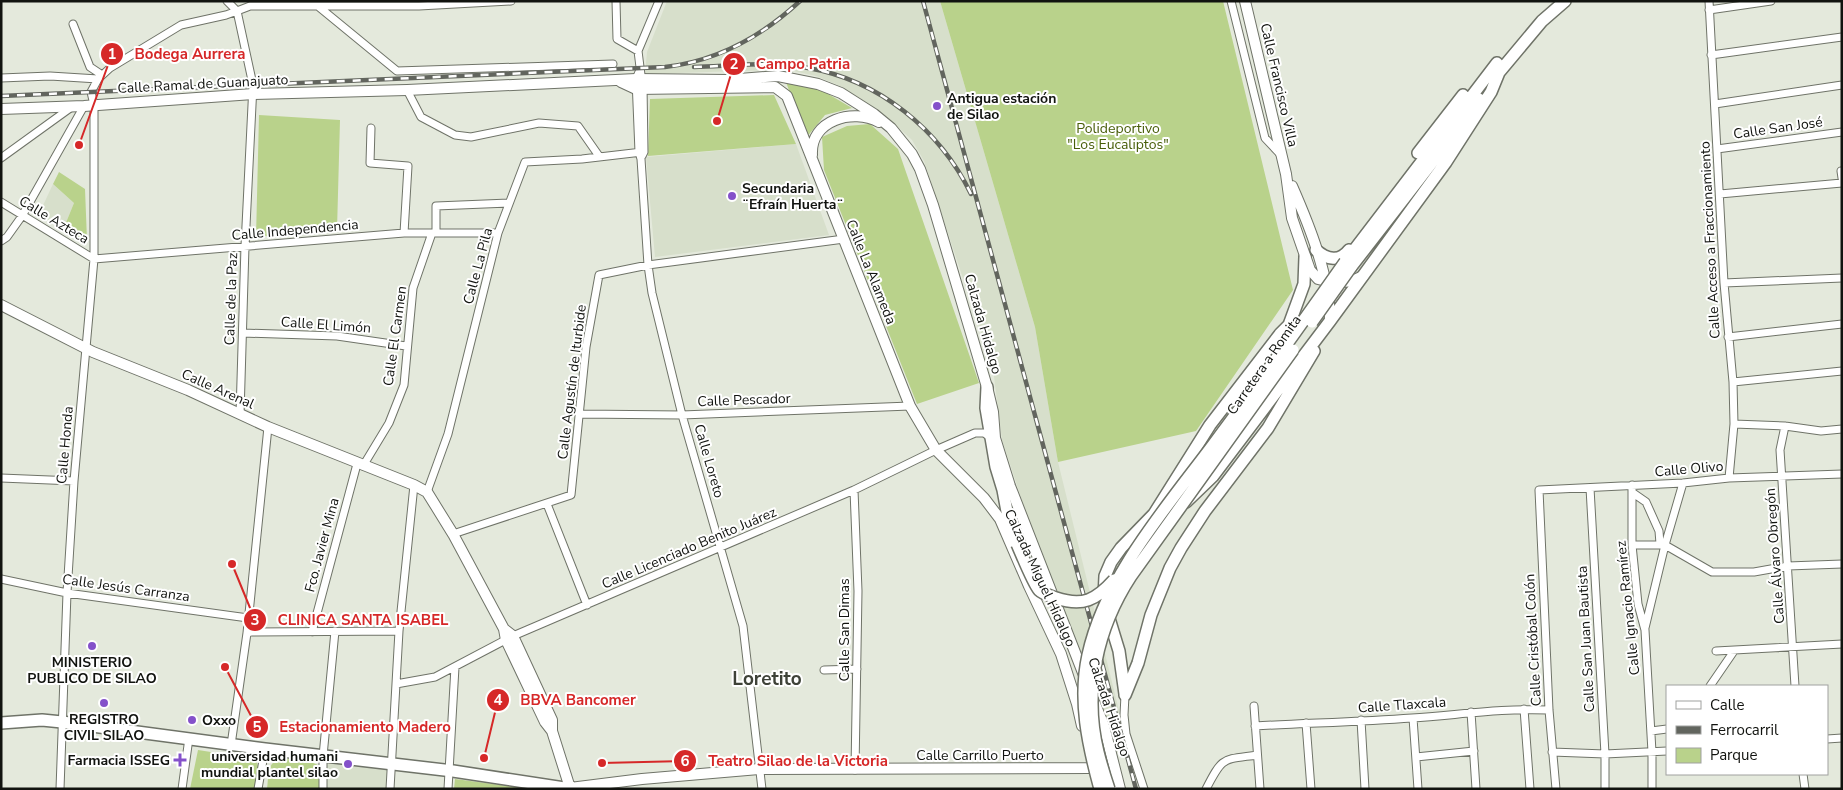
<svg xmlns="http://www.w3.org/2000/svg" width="1843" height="790" font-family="'Nunito Sans',sans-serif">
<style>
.built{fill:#d7dfcb}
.green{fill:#b9d28b}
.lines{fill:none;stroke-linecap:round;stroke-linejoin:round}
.street-casing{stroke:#6f7368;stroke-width:9}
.secondary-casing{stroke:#6f7368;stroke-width:12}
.primary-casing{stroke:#6f7368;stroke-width:14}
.street{stroke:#fff;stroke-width:7}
.secondary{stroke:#fff;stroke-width:10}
.primary{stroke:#fff;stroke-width:11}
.rail-casing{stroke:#62655e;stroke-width:4.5}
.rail{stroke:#fff;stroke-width:2.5;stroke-dasharray:8;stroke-linecap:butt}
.primary-bridge-casing{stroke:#6f7368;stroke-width:14;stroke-linecap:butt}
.primary-bridge{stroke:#fff;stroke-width:11}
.poi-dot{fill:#8451ca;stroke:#fff;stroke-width:2}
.labels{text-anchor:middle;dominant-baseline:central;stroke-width:4;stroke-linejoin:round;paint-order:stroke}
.street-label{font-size:14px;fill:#11130f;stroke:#fff}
.poi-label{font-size:14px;font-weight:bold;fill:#11130f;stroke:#fff;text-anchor:start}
.park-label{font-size:14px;fill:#485e09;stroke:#fff}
.district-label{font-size:19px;font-weight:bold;fill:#3e4238;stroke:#fff}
.leader{fill:none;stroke:#d62828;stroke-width:2}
.callout-dot{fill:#d62828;stroke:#fff;stroke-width:2}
.mark-label{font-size:15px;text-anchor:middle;font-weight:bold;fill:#fff}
.callout-label{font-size:15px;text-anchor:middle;font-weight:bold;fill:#d62828;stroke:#fff;stroke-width:4;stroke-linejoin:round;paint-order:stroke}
</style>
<rect width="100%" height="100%" fill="#e4e9dc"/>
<!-- built -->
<path class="built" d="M667 1H940L1035 327 1058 462 1122 723 1108 727 1030 525 1002 440 993 369 924 161 912 140 888 118 860 98 838 85 816 76 793 71 770 70 645 74 647 52Z
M796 144 829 235 655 257 646 157Z
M53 184 74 203 63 230 39 214Z
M327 757 389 766 387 789H327Z"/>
<!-- green -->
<path class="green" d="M940 1H1223L1293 290 1196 431 1058 462 1035 327Z
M786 82 818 88 852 108 825 115 806 138Z
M774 95 796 144 648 156 650 99Z
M259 115 340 120 337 230 256 237Z
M870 124 898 149 979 383 917 404 824 170 822 137 847 126Z
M59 172 85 189 87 240 83 243 63 230 74 203 53 184Z
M198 750 256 759 259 770 255 789H190Z
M281 758C291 759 316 760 321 768 324 773 322 783 322 789H267C269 775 266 763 281 758Z
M455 779 532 789H454Z"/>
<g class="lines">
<!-- street casing -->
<g class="street-casing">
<path id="street" d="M616 1 617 39 638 51
M1231 1 1265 138 1281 155
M1709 1 1724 283 1733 382 1734 424 1729 478
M319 7 397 71 613 64
M1709 10 1771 1
M73 24 90 67 102 75
M1711 55 1842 37
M639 72 636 79 639 152 641 159 648 265 652 293 682 415 743 626 762 789
M641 75 638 51 659 1
M1 78 50 76 98 79
M407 90 421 117 455 135 471 137 539 123 578 126 599 156
M1715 104 1842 85
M371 128 370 163 408 166 404 233
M1717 149 1842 132
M642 156 644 152 643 85
M1 158 73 106
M1841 171 1842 178
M1720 194 1842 183
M1 202 94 259 404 233H498
M436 232V206L509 203
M1 241 7 237 22 216 84 106
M1724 283 1842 278
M243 333 337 336 406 346
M1728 337 1842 324
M1733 382 1842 371
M240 414 245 246 253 85 237 11 250 6H419L511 1
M579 414 682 415 910 406
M1734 424 1785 426 1821 431 1842 429
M1785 426 1780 450 1795 686
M363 466 389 423 404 385 413 288 432 233
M1 478 74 481
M1632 485V545L1638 604 1645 630 1652 752V789
M1590 488 1605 754V789
M854 490 858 591 855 770
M427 492 448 434 498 233 525 162 582 159 642 152
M1633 493 1646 502 1659 531 1660 544
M547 504 587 605
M453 534 571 495 586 347 599 275 648 265 844 239
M1632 545H1665L1712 572H1754L1788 566 1842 564
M1 579 67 593 248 618
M1645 628 1665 545 1683 483
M312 632 357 464
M247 633 251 632 399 631
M1716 651 1842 644
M824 670 857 669
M396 684 435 677 513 636 854 490 936 450 975 433H984L991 438
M1710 686 1734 651
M1125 695 1124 715 1126 734 1144 789
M1254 706 1260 789
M1524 709 1530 789
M1471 712 1476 789
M1413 718 1418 789
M1361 720 1365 789
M1306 723 1311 789
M1255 726C1308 723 1360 722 1412 718 1458 715 1503 708 1549 710
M1651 731 1667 729
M1827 739 1842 738
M231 745 247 633 268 427
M1552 752 1605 754 1667 751
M1416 757 1474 751
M1803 774 1805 789
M60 789 67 593 74 481 94 259V105L91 92 98 79 110 68 181 25 226 15 237 11 227 1
M182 789 189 738
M258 789 265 749
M323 789V756L335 631
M390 789 399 631 414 485
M448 789 455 667
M1206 789C1223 756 1222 760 1257 755
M1556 789 1549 710 1539 490 1683 483 1729 478 1842 474"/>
</g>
<!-- secondary casing -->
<g class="secondary-casing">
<path id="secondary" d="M1245 1 1286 174 1292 218 1310 270 1318 279 1334 283 1352 281 1363 276
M621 82 636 89 775 87 787 96 910 406 936 450 984 498 1000 519 1029 586 1061 654 1077 704 1082 726
M1 109 84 106 253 94 407 90 636 79 727 80 778 76 818 84 841 93 874 114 891 128 912 154 920 169 933 205 987 387 993 412 995 438 1010 486 1085 678
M812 155C810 120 853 108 879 122
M1292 186C1310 227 1330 277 1330 321
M1 305 93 352 188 390 268 427 414 485 427 492 453 534 504 629 506 640 545 722 552 731
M504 629 513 636 552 720V731L570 788 642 779 759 769 1091 768 1100 766
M1093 699 1104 726 1120 789"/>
</g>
<!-- primary casing -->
<g class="primary-casing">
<path id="primary" d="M1496 76 1542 21 1565 1
M1418 153 1463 95
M1316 250C1327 260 1340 262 1349 250
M1345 262 1497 63
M1351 267 1458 129 1479 99
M1278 341 1280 334 1289 325 1304 284 1305 257
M987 387 986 408 996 467 1003 490 1009 522 1017 544
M1186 502 1213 476 1330 321 1446 162 1491 92 1500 70
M1104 597 1105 576 1111 562 1121 548 1154 514 1210 425 1280 334
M1108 615 1119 651 1125 694
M1125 695 1138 663 1151 615 1170 568 1181 548 1205 511 1268 428 1314 351
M1 723 42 720 62 722 265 749 453 771 571 789"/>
</g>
<!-- street -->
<use href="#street" class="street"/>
<!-- secondary -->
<use href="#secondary" class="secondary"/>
<!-- primary -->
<use href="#primary" class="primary"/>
<!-- rail casing -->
<g class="rail-casing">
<path id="rail" d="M923 1 1136 789
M694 67C732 66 771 61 808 68 879 80 940 130 971 194
M1 96 665 67C718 61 761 37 800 1"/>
</g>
<!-- rail -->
<use href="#rail" class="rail"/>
<!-- primary-bridge casing -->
<g class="primary-bridge-casing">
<path id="primary-bridge" d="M1312 322 1351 267
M1017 544C1022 555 1033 583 1039 590 1043 594 1051 596 1056 598 1083 607 1096 600 1114 580
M1100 789C1088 745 1078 700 1088 655 1105 577 1166 508 1213 445 1258 385 1302 323 1345 262
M1109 789C1105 777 1101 764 1098 752 1083 691 1097 628 1131 576L1293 350"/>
</g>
<!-- primary-bridge -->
<use href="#primary-bridge" class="primary-bridge"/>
</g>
<!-- markers -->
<g class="poi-dot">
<circle cx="937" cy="106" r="5"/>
<circle cx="732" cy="196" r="5"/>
<circle cx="92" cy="646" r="5"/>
<circle cx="104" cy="703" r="5"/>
<circle cx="192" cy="720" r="5"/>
<path d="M177.5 752.5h5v5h5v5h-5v5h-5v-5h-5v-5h5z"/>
<circle cx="348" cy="764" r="5"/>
</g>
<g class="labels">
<!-- street labels -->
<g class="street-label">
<text transform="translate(203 84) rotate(-3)">Calle Ramal de Guanajuato</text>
<text transform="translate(1279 85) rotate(77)">Calle Francisco Villa</text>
<text transform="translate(1778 128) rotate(-8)">Calle San José</text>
<text transform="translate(54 220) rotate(31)">Calle Azteca</text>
<text transform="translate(295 230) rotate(-5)">Calle Independencia</text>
<text transform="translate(1710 240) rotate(-93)">Calle Acceso a Fraccionamiento</text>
<text transform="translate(478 266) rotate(-75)">Calle La Pila</text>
<text transform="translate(871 272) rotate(68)">Calle La Alameda</text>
<text transform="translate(231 299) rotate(-88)">Calle de la Paz</text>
<text transform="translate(983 324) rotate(74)">Calzada Hidalgo</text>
<text transform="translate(326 325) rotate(4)">Calle El Limón</text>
<text transform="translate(395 336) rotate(-82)">Calle El Carmen</text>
<text transform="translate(1264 365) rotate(-55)">Carretera a Romita</text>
<text transform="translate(572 382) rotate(-83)">Calle Agustín de Iturbide</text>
<text transform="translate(218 389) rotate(24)">Calle Arenal</text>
<text transform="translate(744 400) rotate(-2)">Calle Pescador</text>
<text transform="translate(65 445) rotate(-85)">Calle Honda</text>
<text transform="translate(709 461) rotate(74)">Calle Loreto</text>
<text transform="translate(1689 469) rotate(-5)">Calle Olivo</text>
<text transform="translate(322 545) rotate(-75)">Fco. Javier Mina</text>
<text transform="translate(689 548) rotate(-23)">Calle Licenciado Benito Juárez</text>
<text transform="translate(1775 556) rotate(-94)">Calle Álvaro Obregón</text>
<text transform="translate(1040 578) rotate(65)">Calzada Miguel Hidalgo</text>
<text transform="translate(126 588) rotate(8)">Calle Jesús Carranza</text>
<text transform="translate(1628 608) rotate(-96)">Calle Ignacio Ramírez</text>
<text transform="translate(844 630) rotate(-90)">Calle San Dimas</text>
<text transform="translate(1586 639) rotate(-93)">Calle San Juan Bautista</text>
<text transform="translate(1533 640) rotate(-93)">Calle Cristóbal Colón</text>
<text transform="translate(1402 705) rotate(-4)">Calle Tlaxcala</text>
<text transform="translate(1109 707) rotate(71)">Calzada Hidalgo</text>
<text x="980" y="755">Calle Carrillo Puerto</text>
</g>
<!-- poi labels -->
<g class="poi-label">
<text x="947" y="98">Antigua estación<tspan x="947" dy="16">de Silao</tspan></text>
<text x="742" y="188">Secundaria<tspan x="742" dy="16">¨Efraín Huerta¨</tspan></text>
<text x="92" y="662" text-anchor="middle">MINISTERIO<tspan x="92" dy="16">PUBLICO DE SILAO</tspan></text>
<text x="104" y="719" text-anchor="middle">REGISTRO<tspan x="104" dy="16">CIVIL SILAO</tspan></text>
<text x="202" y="720">Oxxo</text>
<text x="338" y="756" text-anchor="end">universidad humani<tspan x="338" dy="16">mundial plantel silao</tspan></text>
<text x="170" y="760" text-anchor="end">Farmacia ISSEG</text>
</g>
<!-- park labels -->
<g class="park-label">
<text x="1118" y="128">Polideportivo<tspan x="1118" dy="16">"Los Eucaliptos"</tspan></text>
</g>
<!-- district labels -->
<g class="district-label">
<text x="767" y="679">Loretito</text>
</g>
</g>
<!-- callouts -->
<path class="leader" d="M79 145L112 54M717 121L734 64M232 564L255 620M484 758L498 700M225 667L257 727M602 763L685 761"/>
<g class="callout-dot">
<circle cx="79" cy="145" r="5"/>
<circle cx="717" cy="121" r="5"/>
<circle cx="232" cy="564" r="5"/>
<circle cx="484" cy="758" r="5"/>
<circle cx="225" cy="667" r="5"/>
<circle cx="602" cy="763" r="5"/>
<circle cx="112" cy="54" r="12"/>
<circle cx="734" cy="64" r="12"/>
<circle cx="255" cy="620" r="12"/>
<circle cx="498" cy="700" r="12"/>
<circle cx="257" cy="727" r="12"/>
<circle cx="685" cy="761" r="12"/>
</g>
<g class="mark-label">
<text x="112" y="59">1</text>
<text x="734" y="69">2</text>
<text x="255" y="625">3</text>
<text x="498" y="705">4</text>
<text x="257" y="732">5</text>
<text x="685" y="766">6</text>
</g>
<g class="callout-label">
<text x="190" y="59">Bodega Aurrera</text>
<text x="803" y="69">Campo Patria</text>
<text x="363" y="625">CLINICA SANTA ISABEL</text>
<text x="578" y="705">BBVA Bancomer</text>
<text x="365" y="732">Estacionamiento Madero</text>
<text x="798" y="766">Teatro Silao de la Victoria</text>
</g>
<!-- border -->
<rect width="1843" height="790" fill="none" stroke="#11130f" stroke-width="5"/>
<!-- legend -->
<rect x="1666" y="685" width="162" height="90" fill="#ffffff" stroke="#a0a19f"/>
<rect x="1676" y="701" width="25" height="8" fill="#ffffff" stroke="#a0a19f"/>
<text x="1710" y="710" font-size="15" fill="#11130f">Calle</text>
<rect x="1676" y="726" width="25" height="8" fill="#62655e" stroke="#a0a19f"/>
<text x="1710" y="735" font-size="15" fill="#11130f">Ferrocarril</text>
<rect x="1676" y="748" width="25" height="15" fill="#b9d28b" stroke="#a0a19f"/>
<text x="1710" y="760" font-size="15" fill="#11130f">Parque</text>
</svg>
